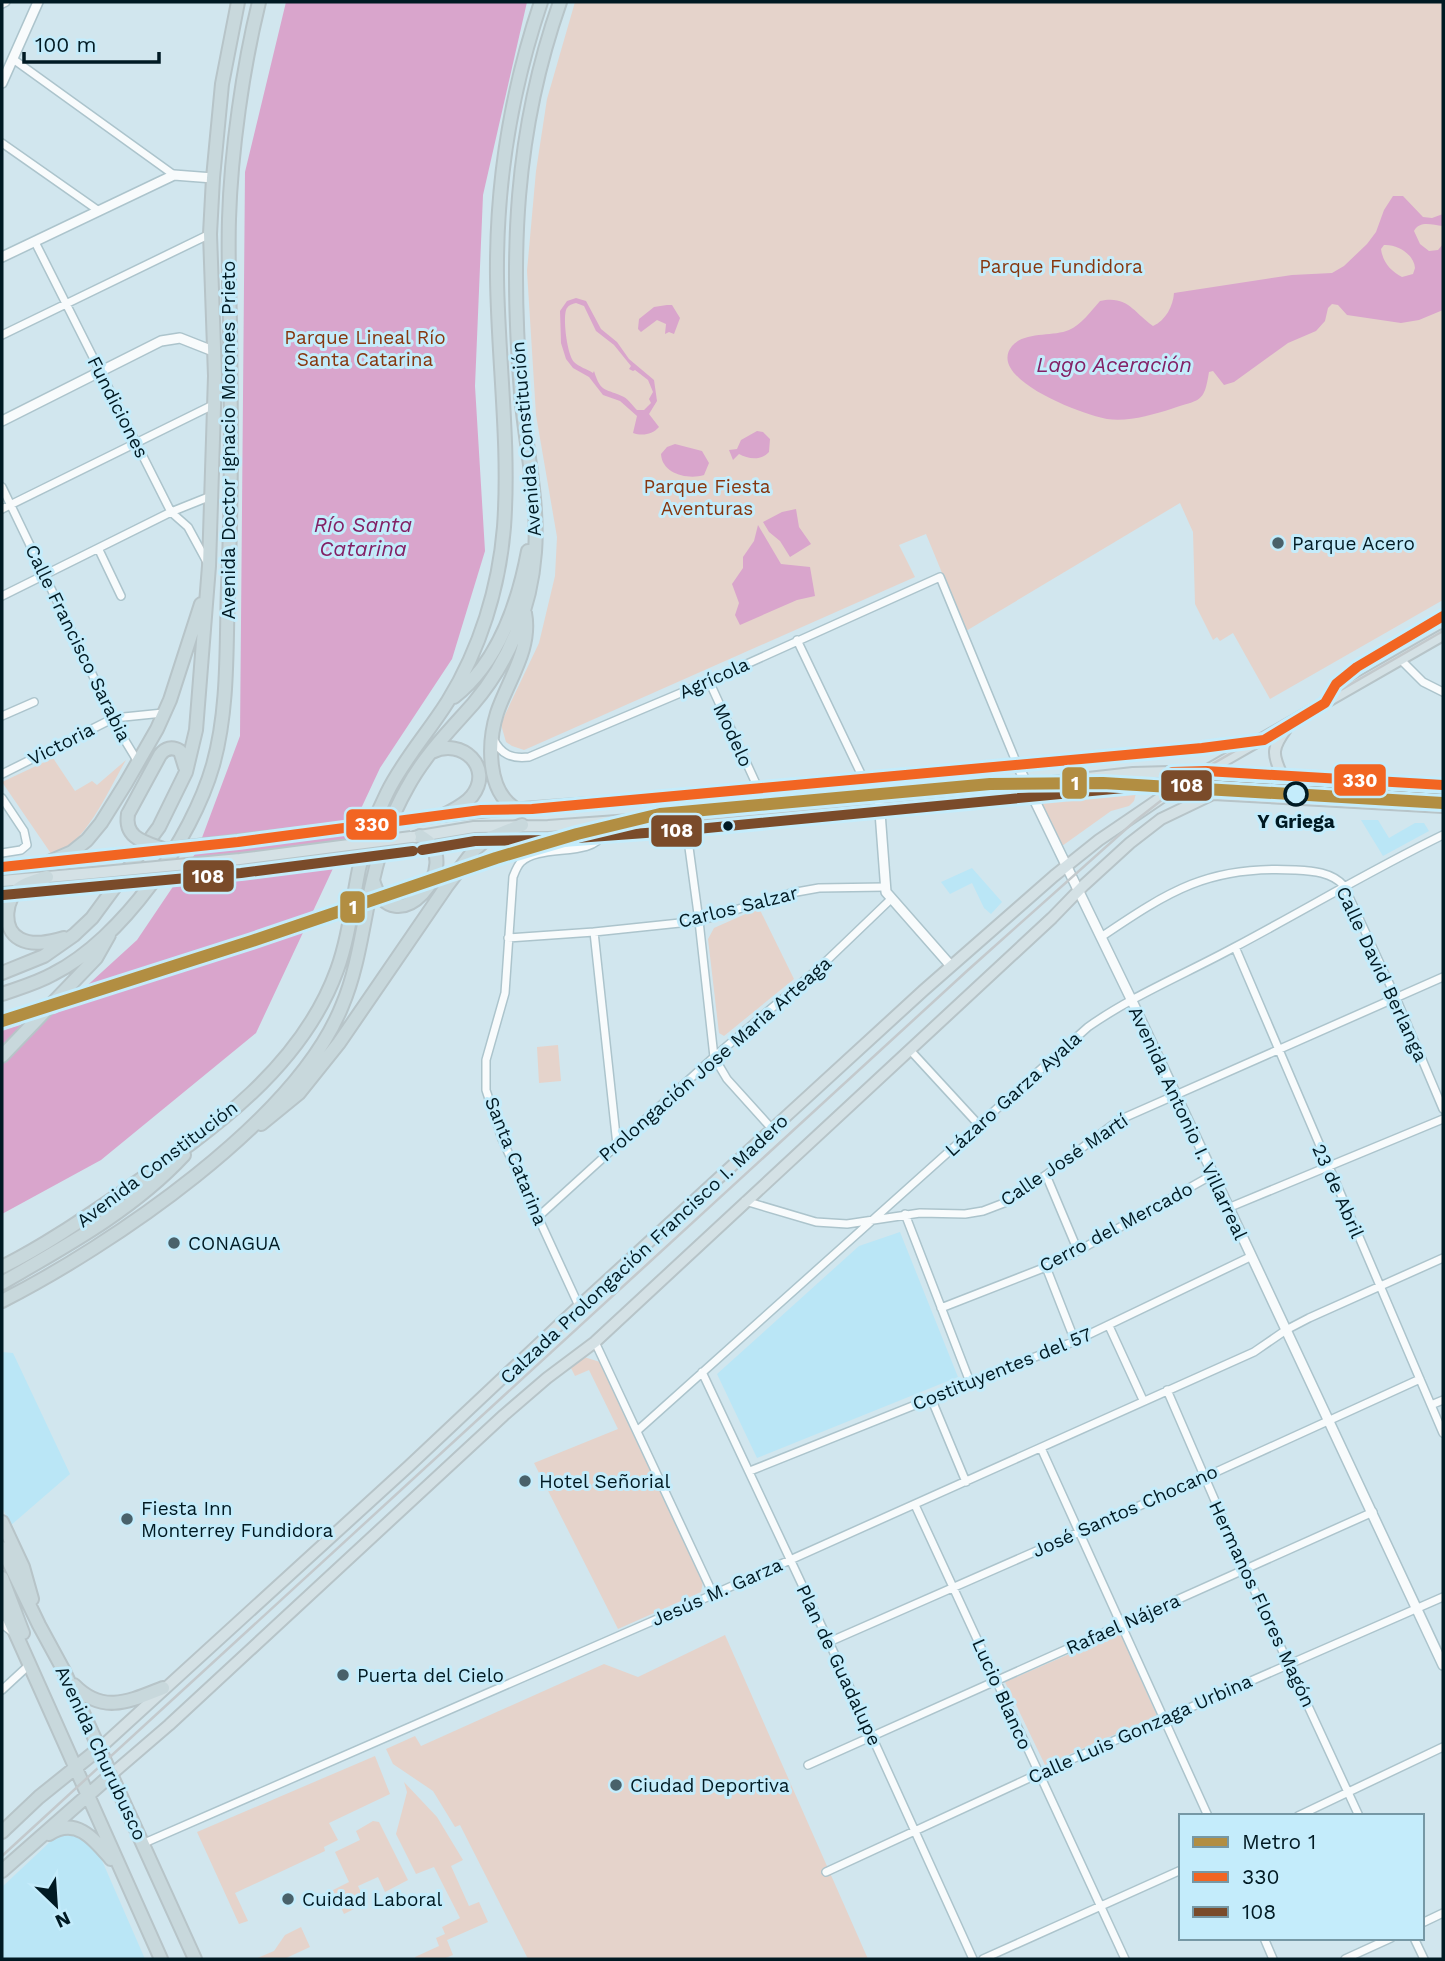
<svg xmlns="http://www.w3.org/2000/svg" width="1445" height="1961" font-family="'Work Sans',sans-serif">
<style>
.built{fill:#bae6f6}
.green{fill:#e5d3cb}
.water{fill:#d9a5cc;fill-rule:evenodd}
.lines{fill:none;stroke-linecap:round;stroke-linejoin:round}
.minor-casing{stroke:#acc4cc;stroke-width:10}
.tertiary-casing{stroke:#acc4cc;stroke-width:12}
.primary-casing{stroke:#b7c4c8;stroke-width:14}
.trunk-casing{stroke:#b7c4c8;stroke-width:16}
.minor{stroke:#f8fbfc;stroke-width:7}
.tertiary{stroke:#f8fbfc;stroke-width:9}
.primary{stroke:#d4e1e5;stroke-width:10}
.trunk{stroke:#c8d8dc;stroke-width:12}
.rail{stroke:#c3c9cc;stroke-width:2.5}
.primary-bridge-casing{stroke:#b7c4c8;stroke-width:14;stroke-linecap:butt}
.trunk-bridge-casing{stroke:#b7c4c8;stroke-width:16;stroke-linecap:butt}
.primary-bridge{stroke:#d4e1e5;stroke-width:10}
.trunk-bridge{stroke:#c8d8dc;stroke-width:12}
.bus-1-casing{stroke:#c4ecfb;stroke-width:16}
.bus-2-casing{stroke:#c4ecfb;stroke-width:16}
.bus-1{stroke:#f26522;stroke-width:10}
.bus-2{stroke:#7a4b2a;stroke-width:10}
.metro-1-casing{stroke:#c4ecfb;stroke-width:18}
.metro-1{stroke:#b28e42;stroke-width:12}
.poi-dot{fill:#49616a;stroke:#c4ecfb;stroke-width:2.5}
.stop-dot{fill:#c4ecfb;stroke:#001a23;stroke-width:3.5}
.bus-dot{fill:#001a23;stroke:#c4ecfb;stroke-width:2.5}
.labels{text-anchor:middle;dominant-baseline:central;stroke-width:6;stroke-linejoin:round;paint-order:stroke}
.park-label{font-size:19px;fill:#87360e;stroke:#c4ecfb}
.street-label{font-size:19px;fill:#001a23;stroke:#c4ecfb}
.poi-label{font-size:19px;fill:#001a23;stroke:#c4ecfb;text-anchor:start}
.stop-label{font-size:19px;font-weight:bold;fill:#001a23;stroke:#c4ecfb}
.water-label{font-size:21px;font-style:italic;fill:#832065;stroke:#c4ecfb}
.line-badge{stroke:#c4ecfb;stroke-width:2.5}
.badge-label{font-size:19px;text-anchor:middle;font-weight:bold;fill:#fff}
</style>
<rect width="100%" height="100%" fill="#d1e6ee"/>
<!-- built -->
<path class="built" d="M1361 820H1378L1389 838 1415 823H1424L1429 831 1383 856Z
M972 868 1002 902 991 914 984 908 972 883 950 894 941 882Z
M900 1232 958 1377 757 1458 717 1374 859 1246Z
M2 1352 13 1353 70 1474 10 1526 2 1506Z
M66 1834H77L97 1849 145 1959H2V1887L52 1840Z"/>
<!-- green -->
<path class="green" d="M575 2H1443V600L1270 699 1233 633 1220 641 1217 637 1213 640 1195 604 1193 532 1180 503 966 631 926 534 899 545 915 577 531 747 524 750 512 746 506 742 502 728V721L539 643 555 576 557 537 536 415 527 271 536 171 547 99Z
M53 758 75 791 92 781 97 785 126 760C110 787 84 848 52 855L2 782Z
M1047 789H1137L1134 801 1129 806 1111 811 1062 846 1041 801Z
M759 908 794 979 724 1036 719 1033 708 939 714 928Z
M558 1045 561 1081 539 1083 537 1047Z
M584 1357 600 1362 703 1582 701 1592 618 1629 534 1463 618 1429 589 1370 575 1376 571 1368Z
M1120 1632 1157 1716 1045 1765 1005 1682Z
M725 1635 868 1959H528L460 1825 455 1827 433 1791 393 1764 386 1749 415 1736 421 1746 604 1664 638 1677Z
M375 1756 390 1794 329 1823 338 1840 324 1847 325 1851 235 1893 248 1921 239 1924 197 1832Z
M404 1782 437 1817 463 1860 451 1866 469 1906 479 1902 488 1922 447 1940 453 1955 443 1959H416L415 1957 439 1946 436 1938 445 1934 442 1927 460 1918 434 1867 416 1874 396 1834 407 1792Z
M373 1821 379 1822 408 1880 385 1892 378 1877 358 1886 366 1903 344 1914 333 1890 349 1882 335 1852 360 1840 356 1831Z
M301 1927 310 1947 284 1959H255L274 1951 285 1935Z"/>
<!-- water -->
<path class="water" d="M286 2H527L483 195 475 386 485 551 452 659 380 768 256 1033 101 1160 2 1214V1031L57 1013 137 940 197 851 240 736 245 172Z
M1393 196H1403L1423 217 1432 218 1443 214V226C1432 225 1420 220 1414 231L1420 244 1429 251 1438 250 1443 244V310L1419 320 1401 323 1347 315 1338 305 1332 304 1328 308 1325 321 1316 331 1288 343 1234 382 1224 385 1213 371 1209 372C1204 404 1200 399 1171 409 1152 415 1128 422 1107 419 1086 416 985 379 1012 346 1025 331 1053 337 1069 330 1081 325 1091 311 1100 301 1128 295 1134 313 1153 326 1166 320 1173 306 1174 293L1292 275 1332 273 1344 266 1367 244 1376 232 1384 210ZM1384 245C1397 244 1414 254 1415 268L1413 274 1402 277C1391 271 1383 263 1381 249Z
M576 298 586 301 601 329 617 342 629 359 654 380 657 401 649 414 659 427C652 435 642 436 633 433L637 416 620 401 603 395 589 377 573 368 566 359 561 343 560 311 567 301ZM576 303 584 306 596 331 614 345 631 366 629 369 633 371 635 370 648 380 653 392 649 399 651 403 644 410H637C633 406 629 400 624 397 606 388 601 394 594 371L593 373C587 369 579 367 574 362 567 355 562 315 567 308 569 305 572 304 576 303Z
M667 305H672L680 318 674 334 669 332 665 334 666 324 657 320 641 332 638 329 639 319 654 307Z
M757 431 763 432 770 439 769 452C761 461 748 459 739 454L733 460 729 450 737 449 741 440Z
M675 444 702 451 709 463 704 475C688 480 662 474 661 454L667 447Z
M796 509 799 527 811 544 790 557 780 541 769 532 763 522 782 512Z
M758 525 781 564 810 567 815 596 797 600 740 625 735 615 739 603 732 584 743 568V557L754 541Z"/>
<g class="lines">
<!-- minor casing -->
<g class="minor-casing">
<path id="minor" d="M2 4 6 2
M13 59 174 175
M2 143 99 211
M35 242 171 512 188 527 207 562
M2 335 210 234
M2 487 121 734 138 762
M2 509 213 405
M99 550 121 596
M2 596 171 512 211 496
M797 640 863 778
M1401 660 1423 682 1443 692
M709 681 758 788
M2 716 34 702
M493 738C501 755 512 759 529 757L709 681 940 577 1017 764
M2 774 114 718 163 713
M682 796 699 921 714 1057 727 1079 773 1130
M2 798 24 831 27 845 21 850 2 853
M594 932 617 1145
M1101 937C1169 891 1209 865 1295 870 1312 871 1332 872 1344 886L1396 998 1443 1109
M508 938 594 932 699 921 791 893 819 888 885 887
M1235 947 1443 1433
M910 1050 979 1125
M1046 1175 1078 1251
M745 1201 816 1222 847 1224 920 1213 965 1214 983 1211 1004 1203 1046 1175 1119 1120 1443 977
M1228 1208 1443 1119
M905 1214 970 1382
M538 1217 714 1057 818 969 891 899
M1046 1267 1075 1341
M579 1306 502 1139 486 1090V1060L505 993 513 877C515 872 517 866 521 862 539 844 592 857 602 835L599 823
M941 1308 1046 1267 1078 1251 1212 1175
M1109 1326 1143 1400
M595 1342 713 1594
M702 1372 829 1642 973 1959
M1167 1390 1245 1570 1359 1816
M931 1398 966 1482
M1431 1405 1443 1400
M637 1431 1088 1027C1132 996 1185 974 1233 948 1303 911 1371 870 1443 835
M1041 1448 1208 1816
M750 1471 1075 1341 1250 1257
M915 1505 1125 1959
M2 1624 15 1634
M829 1642 1205 1477 1420 1379
M2 1690 29 1665
M808 1765 1373 1512
M1298 1816 1443 1747
M142 1844 703 1599 1254 1352 1286 1330 1309 1318 1443 1258
M826 1872 1038 1774 1443 1597
M1422 1923 1443 1913
M1264 1938 1273 1959
M1414 1938 1424 1959
M983 1959 1181 1870
M1345 1959 1391 1938"/>
</g>
<!-- tertiary casing -->
<g class="tertiary-casing">
<path id="tertiary" d="M2 83 38 2
M2 257 174 175 213 178
M2 421 161 341 180 338 213 351
M1325 702 1336 684 1348 674 1443 616
M1017 764 1132 1001 1443 1665
M879 799 886 892 951 966"/>
</g>
<!-- primary casing -->
<g class="primary-casing">
<path id="primary" d="M1282 775C1272 754 1272 748 1286 729
M418 819C506 807 595 804 683 796 856 780 1029 763 1202 748L1255 741
M414 837 474 827 548 826 686 816 1043 783 1133 773 1206 771 1443 785
M2 867 104 856
M2 881 93 873
M100 1748 409 1466 579 1306 924 990 1054 876 1099 840 1171 791 1443 635
M112 1774 169 1725 504 1415 547 1378 595 1342 1052 918 1084 885 1130 843 1161 819 1213 794 1443 807"/>
</g>
<!-- trunk casing -->
<g class="trunk-casing">
<path id="trunk" d="M454 697C498 663 518 604 528 551
M432 752C462 737 494 768 472 796 465 805 453 810 444 815
M516 809C486 791 488 742 497 713 508 680 532 649 525 613
M128 814 160 755C165 748 172 746 180 751L185 767
M51 861 72 852 87 840 101 823 126 783 157 729 170 700 201 604
M47 877C38 880 29 882 21 887 5 897 1 929 20 939 33 946 50 942 64 938
M373 880C392 949 470 862 420 836
M2 973 44 956 74 935 92 918 159 827 186 772 196 730 209 566 215 376 210 234 213 178 222 84 238 2
M2 994C19 988 37 983 53 974 122 939 192 839 213 765 229 708 226 645 228 586 232 498 231 411 230 323 229 288 228 253 229 219 231 151 243 67 259 2
M2 1056 96 958 109 935
M261 1124 299 1093 339 1043 446 887 474 850 487 839 522 825
M2 1267C46 1245 86 1217 127 1189 210 1131 301 1069 337 970 349 937 352 903 359 869 365 843 375 817 387 793 403 760 428 733 448 701 480 649 499 588 504 527 510 444 498 360 497 277 496 183 511 91 541 2
M2 1283C66 1246 133 1210 184 1155
M2 1301C110 1246 296 1121 342 1006 359 966 363 922 373 880 380 849 391 816 407 788 424 756 449 731 473 704 509 662 531 608 535 552 539 499 525 445 521 393 510 255 514 133 560 2
M2 1522 23 1567 32 1599
M2 1548 39 1625 64 1671 195 1959
M2 1578 23 1633
M2 1603 161 1959
M74 1685C103 1715 130 1701 163 1688
M2 1832 39 1797 100 1748
M49 1834C76 1816 94 1839 111 1859
M2 1871 112 1774"/>
</g>
<!-- minor -->
<use href="#minor" class="minor"/>
<!-- tertiary -->
<use href="#tertiary" class="tertiary"/>
<!-- primary -->
<use href="#primary" class="primary"/>
<!-- trunk -->
<use href="#trunk" class="trunk"/>
<!-- rail -->
<path class="rail" d="M2 1856 968 970 1135 821 1195 774 1443 631"/>
<!-- primary-bridge casing -->
<g class="primary-bridge-casing">
<path id="primary-bridge" d="M104 856 418 819
M93 873 240 859 411 837"/>
</g>
<!-- trunk-bridge casing -->
<g class="trunk-bridge-casing">
<path id="trunk-bridge" d="M128 814C124 838 144 842 163 849"/>
</g>
<!-- primary-bridge -->
<use href="#primary-bridge" class="primary-bridge"/>
<!-- trunk-bridge -->
<use href="#trunk-bridge" class="trunk-bridge"/>
<!-- bus-1 casing -->
<g class="bus-1-casing">
<path id="bus-1" d="M1172 772 1206 771 1443 785
M2 867 238 842 481 810 532 809 1202 748 1264 740 1325 703 1336 684 1357 667 1443 616"/>
</g>
<!-- bus-2 casing -->
<g class="bus-2-casing">
<path id="bus-2" d="M422 850 475 841 549 840 687 830 1134 787 1206 785 1442 799
M3 895 241 873 413 851"/>
</g>
<!-- bus-1 -->
<use href="#bus-1" class="bus-1"/>
<!-- bus-2 -->
<use href="#bus-2" class="bus-2"/>
<!-- metro-1 casing -->
<g class="metro-1-casing">
<path id="metro-1" d="M2 1021 252 941 496 858 577 834 660 814 990 784 1103 783 1443 803"/>
</g>
<!-- metro-1 -->
<use href="#metro-1" class="metro-1"/>
</g>
<!-- markers -->
<g class="poi-dot">
<circle cx="1278" cy="543" r="7"/>
<circle cx="174" cy="1243" r="7"/>
<circle cx="525" cy="1481" r="7"/>
<circle cx="127" cy="1519" r="7"/>
<circle cx="343" cy="1675" r="7"/>
<circle cx="616" cy="1785" r="7"/>
<circle cx="288" cy="1899" r="7"/>
</g>
<circle class="stop-dot" cx="1296" cy="794" r="11"/>
<circle class="bus-dot" cx="728" cy="826" r="6"/>
<g class="labels">
<!-- park labels -->
<g class="park-label">
<text x="1061" y="266">Parque Fundidora</text>
<text x="365" y="337">Parque Lineal Río<tspan x="365" dy="22">Santa Catarina</tspan></text>
<text x="707" y="486">Parque Fiesta<tspan x="707" dy="22">Aventuras</tspan></text>
</g>
<!-- street labels -->
<g class="street-label">
<text transform="translate(118 407) rotate(63)">Fundiciones</text>
<text transform="translate(526 439) rotate(-95)">Avenida Constitución</text>
<text transform="translate(228 440) rotate(-90)">Avenida Doctor Ignacio Morones Prieto</text>
<text transform="translate(78 643) rotate(64)">Calle Francisco Sarabia</text>
<text transform="translate(714 678) rotate(-24)">Agrícola</text>
<text transform="translate(733 735) rotate(65)">Modelo</text>
<text transform="translate(61 744) rotate(-27)">Victoria</text>
<text transform="translate(738 907) rotate(-14)">Carlos Salzar</text>
<text transform="translate(1382 974) rotate(65)">Calle David Berlanga</text>
<text transform="translate(715 1059) rotate(-41)">Prolongación Jose Maria Arteaga</text>
<text transform="translate(1013 1094) rotate(-42)">Lázaro Garza Ayala</text>
<text transform="translate(1188 1123) rotate(65)">Avenida Antonio I. Villarreal</text>
<text transform="translate(1064 1160) rotate(-34)">Calle José Martí</text>
<text transform="translate(516 1161) rotate(68)">Santa Catarina</text>
<text transform="translate(157 1164) rotate(-37)">Avenida Constitución</text>
<text transform="translate(1338 1191) rotate(66)">23 de Abril</text>
<text transform="translate(1116 1227) rotate(-28)">Cerro del Mercado</text>
<text transform="translate(644 1249) rotate(-43)">Calzada Prolongación Francisco I. Madero</text>
<text transform="translate(1002 1369) rotate(-22)">Costituyentes del 57</text>
<text transform="translate(1125 1511) rotate(-24)">José Santos Chocano</text>
<text transform="translate(717 1592) rotate(-24)">Jesús M. Garza</text>
<text transform="translate(1262 1604) rotate(65)">Hermanos Flores Magón</text>
<text transform="translate(1123 1624) rotate(-24)">Rafael Nájera</text>
<text transform="translate(839 1665) rotate(65)">Plan de Guadalupe</text>
<text transform="translate(1002 1694) rotate(66)">Lucio Blanco</text>
<text transform="translate(1140 1729) rotate(-24)">Calle Luis Gonzaga Urbina</text>
<text transform="translate(101 1753) rotate(65)">Avenida Churubusco</text>
</g>
<!-- poi labels -->
<g class="poi-label">
<text x="1292" y="543">Parque Acero</text>
<text x="188" y="1243">CONAGUA</text>
<text x="539" y="1481">Hotel Señorial</text>
<text x="141" y="1508">Fiesta Inn<tspan x="141" dy="22">Monterrey Fundidora</tspan></text>
<text x="357" y="1675">Puerta del Cielo</text>
<text x="630" y="1785">Ciudad Deportiva</text>
<text x="302" y="1899">Cuidad Laboral</text>
</g>
<!-- stop labels -->
<g class="stop-label">
<text x="1296" y="821">Y Griega</text>
</g>
<!-- water labels -->
<g class="water-label">
<text x="1114" y="364">Lago Aceración</text>
<text x="363" y="524">Río Santa<tspan x="363" dy="24">Catarina</tspan></text>
</g>
</g>
<g class="line-badge">
<rect x="1333" y="763" width="54" height="34" rx="7" fill="#f26522"/>
<rect x="1061" y="766" width="27" height="34" rx="7" fill="#b28e42"/>
<rect x="1160" y="769" width="53" height="33" rx="7" fill="#7a4b2a"/>
<rect x="345" y="808" width="53" height="33" rx="7" fill="#f26522"/>
<rect x="650" y="814" width="53" height="34" rx="7" fill="#7a4b2a"/>
<rect x="182" y="859" width="53" height="34" rx="7" fill="#7a4b2a"/>
<rect x="339" y="890" width="27" height="34" rx="7" fill="#b28e42"/>
</g>
<g class="badge-label">
<text x="1360" y="787">330</text>
<text x="1075" y="790">1</text>
<text x="1187" y="792">108</text>
<text x="372" y="831">330</text>
<text x="677" y="837">108</text>
<text x="208" y="883">108</text>
<text x="353" y="914">1</text>
</g>
<!-- border -->
<rect width="1445" height="1961" fill="none" stroke="#001a23" stroke-width="7"/>
<!-- legend -->
<rect x="1179" y="1814" width="245" height="126" fill="#c4ecfb" stroke="#7698a5" stroke-width="2"/>
<rect x="1193" y="1837" width="35" height="10" fill="#b28e42" stroke="#7698a5" stroke-width="2"/>
<text x="1242" y="1849" font-size="21" fill="#001a23">Metro 1</text>
<rect x="1193" y="1872" width="35" height="10" fill="#f26522" stroke="#7698a5" stroke-width="2"/>
<text x="1242" y="1884" font-size="21" fill="#001a23">330</text>
<rect x="1193" y="1907" width="35" height="10" fill="#7a4b2a" stroke="#7698a5" stroke-width="2"/>
<text x="1242" y="1919" font-size="21" fill="#001a23">108</text>
<!-- north arrow -->
<g transform="translate(56 1905) rotate(155)" stroke="#c4ecfb" stroke-width="5" paint-order="stroke">
<path d="M0-5L12 26L0 18L-12 26Z" fill="#001a23"/>
<text y="-10" font-size="19" font-weight="bold" text-anchor="middle" fill="#001a23">N</text>
</g>
<!-- scale -->
<path d="M24 52v10h135v-10" fill="none" stroke="#001a23" stroke-width="3.5"/>
<text x="35" y="52" font-size="21" fill="#001a23" stroke="#c4ecfb" stroke-width="5" paint-order="stroke">100 m</text>
</svg>
